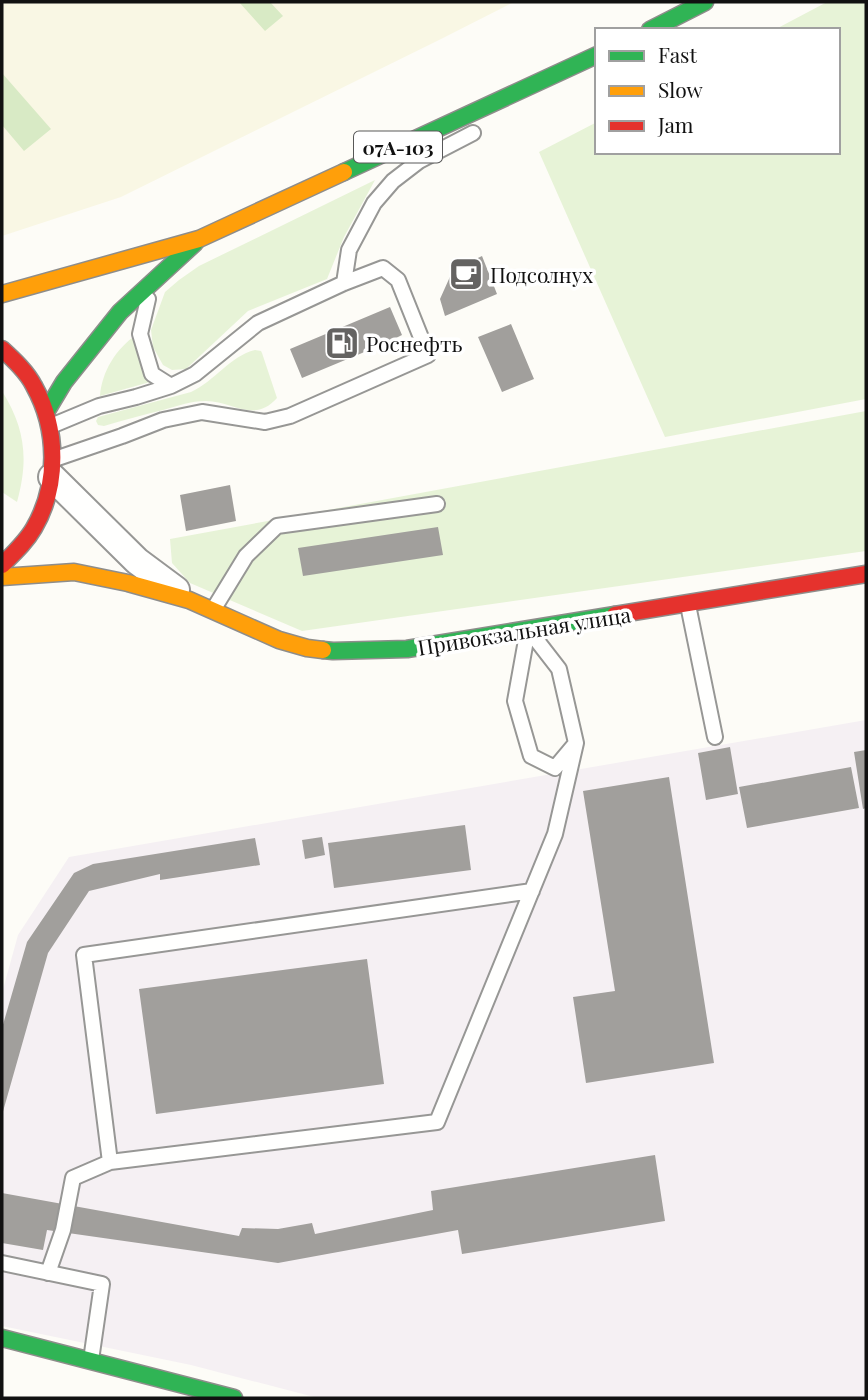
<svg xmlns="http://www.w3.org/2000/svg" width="868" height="1400" font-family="'Playfair Display',serif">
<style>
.industrial{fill:#f5f0f3}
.farmland{fill:#f9f7e4}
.green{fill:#e7f3d7}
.forest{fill:#d8eac5}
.building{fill:#a19f9c}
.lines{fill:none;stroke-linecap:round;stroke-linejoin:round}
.lane-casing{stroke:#979795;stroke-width:18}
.street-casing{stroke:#979795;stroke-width:30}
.fast-casing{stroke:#8e8d8b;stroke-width:19}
.slow-casing{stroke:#8e8d8b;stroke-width:19}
.jam-casing{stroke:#8e8d8b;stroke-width:19}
.lane{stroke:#fffffe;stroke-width:14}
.street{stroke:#fffffe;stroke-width:26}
.fast{stroke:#30b455;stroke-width:16}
.slow{stroke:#ff9f0a;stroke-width:16}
.jam{stroke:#e5322d;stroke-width:16}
.labels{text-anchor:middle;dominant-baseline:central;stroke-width:7;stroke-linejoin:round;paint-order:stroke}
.shield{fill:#fff;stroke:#585858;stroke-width:2}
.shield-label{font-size:19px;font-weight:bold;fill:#111}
.poi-label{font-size:21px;fill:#111;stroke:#fff;text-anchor:start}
.street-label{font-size:21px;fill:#111;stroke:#fff}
</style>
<rect width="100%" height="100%" fill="#fdfcf7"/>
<!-- industrial -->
<path class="industrial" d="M866 720V1398H318L191 1365 2 1326V993L18 935 69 857Z"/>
<!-- farmland -->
<path class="farmland" d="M2 2H514L439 40 121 197 2 236Z"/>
<!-- green -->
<path class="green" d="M827 2H866V399L665 437 539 152 597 122V152H838V30H774Z
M375 180 344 237 327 279 248 311 186 369 172 370 163 365 153 347 151 330 165 292 179 280 199 266Z
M136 335C135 352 142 367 150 382L100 396C102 371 116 349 136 335Z
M255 350 261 351 262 353 277 398C254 424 233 401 206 401 191 401 177 406 163 410 143 415 123 420 104 426L98 425 96 421 98 417 191 392C215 381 230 356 255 350Z
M2 391C25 428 29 459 17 502L2 492Z
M866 411V551L302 631 190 583 172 563 170 539Z"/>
<!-- forest -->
<path class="forest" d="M239 2H270L283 16 265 31Z
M2 73 51 129 24 151 2 125Z"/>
<!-- building -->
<path class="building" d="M482 256 497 294 445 316 440 299 453 270Z
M390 307 402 335 386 343 302 378 290 349Z
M511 324 534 379 502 392 478 337Z
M230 485 236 521 186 531 180 495Z
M438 527 443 555 303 576 298 548Z
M730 747 738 794 706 800 698 753Z
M866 750V808L863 809 854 752Z
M851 767 859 808 747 828 739 787Z
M669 777 714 1063 586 1083 573 997 615 991 583 791Z
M465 825 471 870 334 888 328 843Z
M322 837 325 855 305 859 302 840Z
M255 838 260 865 160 880V874L89 891 48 953 2 1115V1028L27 942 74 873 93 864Z
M367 959 384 1084 156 1114 139 989Z
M655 1155 665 1221 462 1254 458 1230 278 1263 47 1230 43 1250 2 1243V1193L239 1236 242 1228 278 1229 312 1223 315 1234 433 1210 431 1191Z"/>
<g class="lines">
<!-- lane casing -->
<g class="lane-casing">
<path id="lane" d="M344 283 349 250 374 203 393 181 419 161 473 133
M148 299 140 334 152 374 171 386
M51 426 99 406 136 397 171 386 195 374 258 323 344 283 383 268 398 280 428 355 290 416 265 422 202 412 163 420 122 436 55 459
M688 605 715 737
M213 610 246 556 277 526 437 504
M532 891 84 955 110 1162 437 1122 555 834 576 743 559 669 528 629 515 701 531 756 555 768 576 743
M2 1263 102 1284 91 1360
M48 1273 63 1230 73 1178 110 1162"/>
</g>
<!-- street casing -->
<g class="street-casing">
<path id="street" d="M52 477 137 561 176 590"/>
</g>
<!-- fast casing -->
<g class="fast-casing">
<path id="fast" d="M650 30 705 2
M344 172 597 55
M46 412 64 382 120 312 195 243
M323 650 333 651 407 649 615 615
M2 1338 234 1398"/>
</g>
<!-- slow casing -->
<g class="slow-casing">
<path id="slow" d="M2 294 199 239 344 172
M2 577 74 572 128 583 189 600 279 640 307 648 323 650"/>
</g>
<!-- jam casing -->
<g class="jam-casing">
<path id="jam" d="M2 349C14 360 27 372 34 386 58 429 59 485 34 528 26 542 14 553 2 565
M615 615 866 574"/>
</g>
<!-- lane -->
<use href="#lane" class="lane"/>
<!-- street -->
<use href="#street" class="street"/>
<!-- fast -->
<use href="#fast" class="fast"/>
<!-- slow -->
<use href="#slow" class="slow"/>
<!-- jam -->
<use href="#jam" class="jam"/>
</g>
<!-- icons -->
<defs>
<g id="cafe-square" transform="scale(1.75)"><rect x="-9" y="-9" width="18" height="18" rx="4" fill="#646362" stroke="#fff"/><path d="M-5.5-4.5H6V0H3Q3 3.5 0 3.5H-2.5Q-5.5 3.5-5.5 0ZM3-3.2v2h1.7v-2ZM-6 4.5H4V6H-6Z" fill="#fff"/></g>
<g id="fuel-square" transform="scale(1.75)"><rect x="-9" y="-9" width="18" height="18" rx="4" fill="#646362" stroke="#fff"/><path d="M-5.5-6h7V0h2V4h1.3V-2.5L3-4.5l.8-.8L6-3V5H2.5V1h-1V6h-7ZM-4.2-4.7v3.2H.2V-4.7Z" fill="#fff"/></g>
</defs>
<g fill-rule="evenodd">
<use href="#cafe-square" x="466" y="274"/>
<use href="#fuel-square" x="342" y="343"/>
</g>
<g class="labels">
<!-- shield labels -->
<rect class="shield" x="354" y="131.5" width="88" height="31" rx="5"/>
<g class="shield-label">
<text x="398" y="147">07А-103</text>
</g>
<!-- poi labels -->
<g class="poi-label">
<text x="490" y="274">Подсолнух</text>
<text x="366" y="343">Роснефть</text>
</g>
<!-- street labels -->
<g class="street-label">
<text transform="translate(524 630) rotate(-9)">Привокзальная улица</text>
</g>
</g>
<!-- border -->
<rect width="868" height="1400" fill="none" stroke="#111111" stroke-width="7"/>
<!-- legend -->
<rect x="595" y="28" width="245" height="126" fill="#ffffff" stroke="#a0a0a0" stroke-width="2"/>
<rect x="609" y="51" width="35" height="10" fill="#30b455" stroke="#a0a0a0" stroke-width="2"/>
<text x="658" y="63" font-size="21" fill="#111111">Fast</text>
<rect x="609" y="86" width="35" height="10" fill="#ff9f0a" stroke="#a0a0a0" stroke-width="2"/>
<text x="658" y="98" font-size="21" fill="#111111">Slow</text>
<rect x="609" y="121" width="35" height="10" fill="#e5322d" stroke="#a0a0a0" stroke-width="2"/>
<text x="658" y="133" font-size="21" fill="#111111">Jam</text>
</svg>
